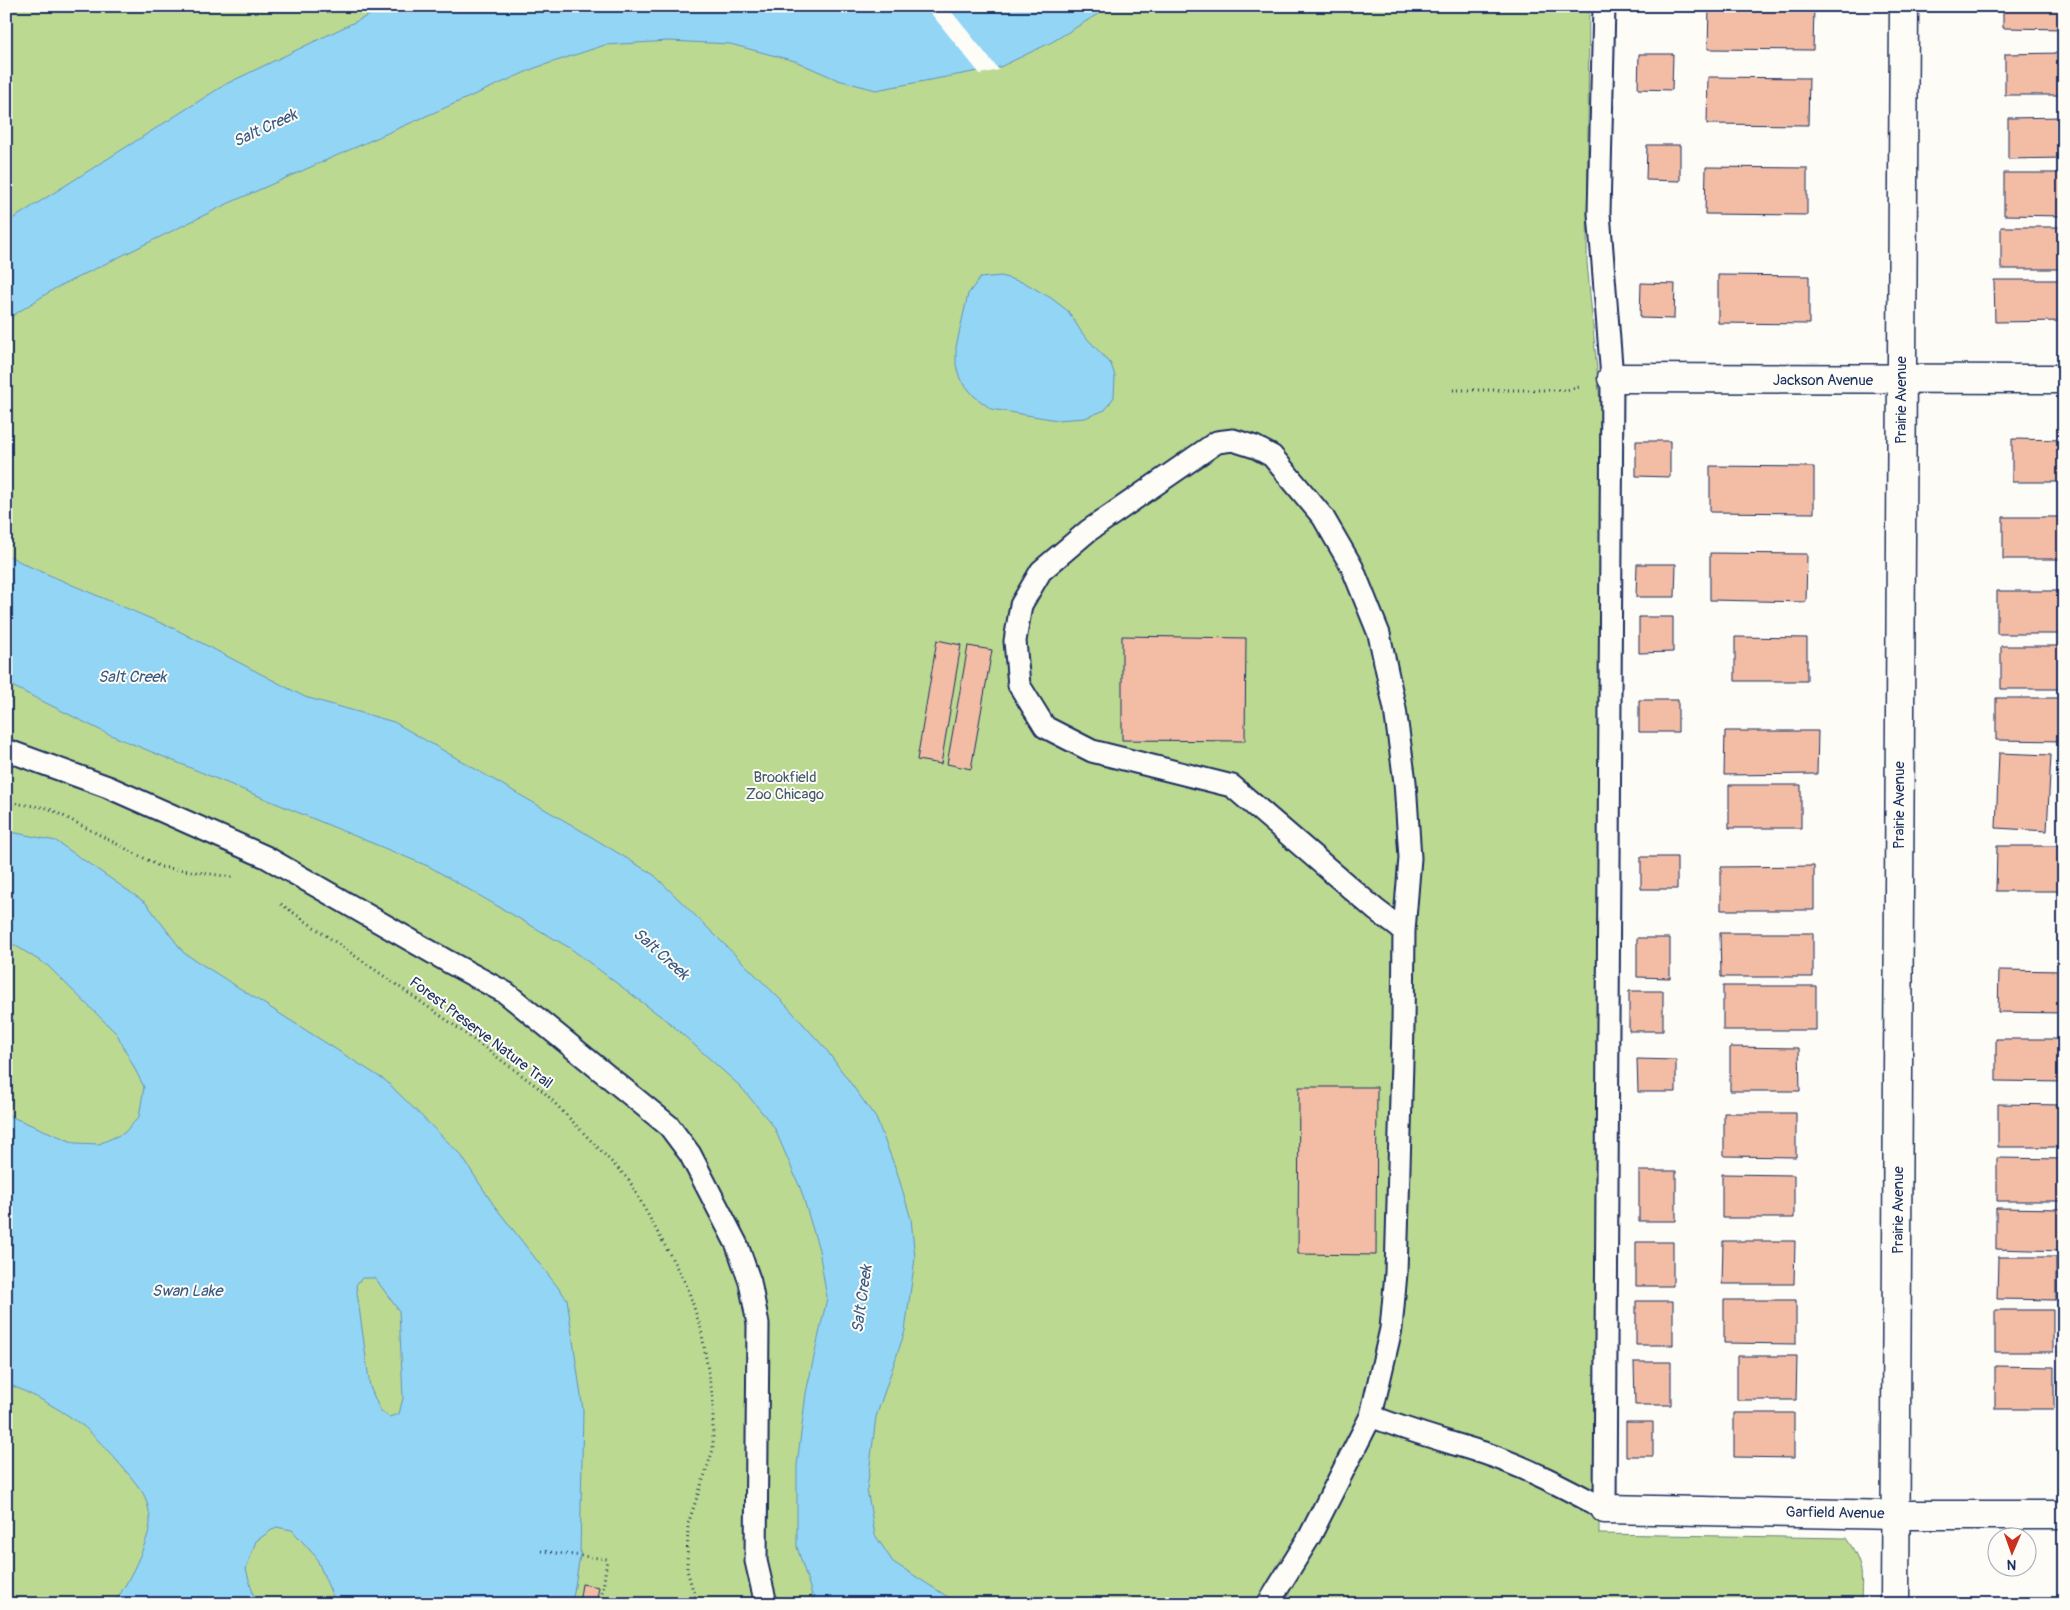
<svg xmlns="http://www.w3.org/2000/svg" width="2070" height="1610" font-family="Pangolin,sans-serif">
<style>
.green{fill:#bbd991;stroke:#6b8478}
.water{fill:#93d5f5;stroke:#6393b9;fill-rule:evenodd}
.pier{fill:#fdfcf7}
.building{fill:#f2bca5;stroke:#1b2f5e}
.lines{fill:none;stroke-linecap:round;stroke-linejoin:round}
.service-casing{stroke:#1b2f5e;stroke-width:25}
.minor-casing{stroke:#1b2f5e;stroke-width:31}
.tertiary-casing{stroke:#1b2f5e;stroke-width:31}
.path{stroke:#1b2f5e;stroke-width:3;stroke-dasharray:1 4;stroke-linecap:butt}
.service{stroke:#fdfcf7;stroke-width:21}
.minor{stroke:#fdfcf7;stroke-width:28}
.tertiary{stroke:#fdfcf7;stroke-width:28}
.labels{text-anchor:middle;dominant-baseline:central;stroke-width:4;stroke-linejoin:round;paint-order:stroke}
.street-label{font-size:15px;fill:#1b2f5e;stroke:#fdfcf7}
.park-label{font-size:15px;fill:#435a6b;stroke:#fdfcf7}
.water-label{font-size:16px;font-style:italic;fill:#395884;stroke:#fdfcf7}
</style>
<rect width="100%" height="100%" fill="#fdfcf7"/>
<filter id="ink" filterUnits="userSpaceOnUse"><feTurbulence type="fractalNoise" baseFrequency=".02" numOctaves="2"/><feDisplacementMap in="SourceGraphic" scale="10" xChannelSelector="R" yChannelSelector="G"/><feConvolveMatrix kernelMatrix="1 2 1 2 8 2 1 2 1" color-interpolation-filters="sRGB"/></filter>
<g filter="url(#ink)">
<!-- green -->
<path class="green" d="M6 6H1589L1587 262 1601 413 1599 1534 1846 1538C1864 1564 1862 1573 1861 1604H6Z"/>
<!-- water -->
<path class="water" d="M388 6H1111L1052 42 1000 67 876 90 838 80 795 61 730 44 669 41 605 45 535 68 227 204 54 289 6 320V223L226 84Z
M1001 276 1025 283 1051 298 1068 311 1082 333 1111 364 1115 376 1114 397 1105 410 1085 418 1057 420 991 409 974 396 960 379 956 365V347L968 294 980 278Z
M6 554 26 565 177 630 305 697 394 722 572 825 654 875 784 1003 825 1048 876 1118 897 1172 911 1219 915 1258 905 1331 876 1417 867 1489 875 1535 893 1562 959 1604H815L797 1547V1465L806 1393 827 1298 819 1250 801 1190 774 1127 741 1087 671 1024 570 948 430 867 106 733 6 683Z
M6 831 56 841 146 903 184 953 386 1081 461 1155 493 1204 567 1299 583 1410 580 1555 572 1604H336L316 1557 292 1530 276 1527 256 1541 246 1569 256 1604H113C125 1590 151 1538 150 1521 150 1513 147 1501 144 1495 138 1483 94 1434 83 1426 59 1408 34 1395 6 1383V1113L12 1117 75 1143 99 1144 124 1133 139 1117 144 1087 117 1034 48 966 13 944H6ZM362 1278H375L399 1311 403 1398 399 1414 389 1417 380 1410 370 1387 356 1285Z"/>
<!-- pier -->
<path class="pier" d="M925 6H947L999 70 980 74Z"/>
<!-- building -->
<path class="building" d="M1639 6H1673V8L1639 7Z
M1709 6H1814L1813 50 1708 49Z
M2003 6H2064V29L2003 28Z
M2064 53V95H2005V54Z
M1639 54H1673L1672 90 1638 89Z
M1708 77 1809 78 1808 125 1707 124Z
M2064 117V158L2008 159V118Z
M1647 145H1680V181L1646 180Z
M1706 167 1807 168V215L1705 214Z
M2004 173H2064V216L2004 215Z
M2001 227H2064V269H2001Z
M1718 275 1809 276V324L1718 323Z
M1994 280H2064V321L1995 322Z
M1641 283 1675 284 1674 319 1640 318Z
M2012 439 2064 440V482H2012Z
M1636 441H1670V477L1636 476Z
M1710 466 1814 467V513L1710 512Z
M2003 517H2064V559H2003Z
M1710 553 1807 554 1806 602 1710 600Z
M1637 564H1676L1675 597H1636Z
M1997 591H2064V634H1997Z
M1639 617H1673V652L1639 653Z
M1122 636 1246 638 1245 741 1122 740Z
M1735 637 1807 638V681H1735Z
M937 640 961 645 941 764 917 760Z
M968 646 992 650 971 769 947 764Z
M2001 646H2064V689H2001Z
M1996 698H2064V741L1996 740Z
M1639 700H1678V732H1639Z
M1725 731H1818L1817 774 1724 775Z
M1999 753 2051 755 2047 831 1996 828Z
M1729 785H1801V828H1729Z
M1997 846H2064V891H1996Z
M1641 857H1677V889H1641Z
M1814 866V910H1721V867Z
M1720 933H1813V977H1721Z
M1637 938H1670V978L1637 977Z
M1999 970 2064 971V1013L1998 1012Z
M1723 986H1816V1030H1723Z
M1629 991H1663V1031H1629Z
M1996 1039H2064V1082L1996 1081Z
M1730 1047 1799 1048 1800 1091H1730Z
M1637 1059 1676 1060V1092H1638Z
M1299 1087H1377L1376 1255 1298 1254Z
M1998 1104 2064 1105V1147H1998Z
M1724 1113H1796V1157L1724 1156Z
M1997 1158 2064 1159V1201H1997Z
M1639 1171H1676V1221H1639Z
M1722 1174 1794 1175V1218H1722Z
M1996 1208 2063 1209V1251L1996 1249Z
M1723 1241H1795L1794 1284H1722Z
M1636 1242H1673V1286H1636Z
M1998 1257H2056V1300L1997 1299Z
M1724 1300H1796V1344L1724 1343Z
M1636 1301H1673V1345H1636Z
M1995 1310H2053V1352H1995Z
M1737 1356H1797L1796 1400H1737Z
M1634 1362H1671V1405H1635Z
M1995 1366 2054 1367V1409H1995Z
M1734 1413H1794V1458L1734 1457Z
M1626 1422H1653V1456H1626Z
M582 1584 599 1587 596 1604 579 1603Z
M1985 1600 2027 1601V1604H1985Z"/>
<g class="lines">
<!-- service casing -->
<g class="service-casing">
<path id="service" d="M6 750 108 787 266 857 447 961 506 993 669 1126 690 1154 737 1245 750 1282 758 1324 756 1561 766 1604
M1404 931 1410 858 1405 782 1395 709 1379 634 1352 567 1323 517 1272 456 1255 447 1233 440 1217 442 1088 531 1041 571 1021 605 1015 641 1019 685 1045 727 1092 751 1232 786 1376 910 1404 931 1403 1026 1396 1273 1391 1329 1371 1416C1408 1431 1446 1441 1484 1453 1526 1467 1566 1488 1605 1509L1612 378 1599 213 1604 6
M1268 1604 1310 1536 1371 1416"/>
</g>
<!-- minor casing -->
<g class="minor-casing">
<path id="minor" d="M1612 378 2064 379
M1605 1509 1896 1515H2064"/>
</g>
<!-- tertiary casing -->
<g class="tertiary-casing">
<path id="tertiary" d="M1895 1604 1904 6"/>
</g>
<!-- path -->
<path class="path" d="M1453 390H1566L1580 387
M6 802 48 808 161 867 232 877
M281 904 451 1023 543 1091 629 1180 687 1286 701 1329 713 1399V1450L688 1524 687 1570 697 1604
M541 1551 607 1559 601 1604"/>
<!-- service -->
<use href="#service" class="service"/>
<!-- minor -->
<use href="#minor" class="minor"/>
<!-- tertiary -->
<use href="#tertiary" class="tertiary"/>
</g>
</g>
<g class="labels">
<!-- street labels -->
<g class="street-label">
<text x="1823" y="380">Jackson Avenue</text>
<text transform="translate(1901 400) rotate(-90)">Prairie Avenue</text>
<text transform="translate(1899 805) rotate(-90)">Prairie Avenue</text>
<text transform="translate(481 1033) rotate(37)">Forest Preserve Nature Trail</text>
<text transform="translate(1898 1210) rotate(-90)">Prairie Avenue</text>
<text transform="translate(1835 1513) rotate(1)">Garfield Avenue</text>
</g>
<!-- park labels -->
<g class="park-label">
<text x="785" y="777">Brookfield<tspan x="785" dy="17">Zoo Chicago</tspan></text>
</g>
<!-- water labels -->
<g class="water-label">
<text transform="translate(265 128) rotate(-25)">Salt Creek</text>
<text x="132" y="677">Salt Creek</text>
<text transform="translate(661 954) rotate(42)">Salt Creek</text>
<text x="187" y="1291">Swan Lake</text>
<text transform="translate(862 1299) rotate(-82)">Salt Creek</text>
</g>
</g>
<!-- margin -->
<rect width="2070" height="1610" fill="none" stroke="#fdfcf7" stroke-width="25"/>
<rect x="12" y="12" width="2045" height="1585" fill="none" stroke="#1b2f5e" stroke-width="2" filter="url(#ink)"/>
<!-- north arrow -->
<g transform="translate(2012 1552) rotate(182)"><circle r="24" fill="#fdfcf7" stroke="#a3aaba"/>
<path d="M0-4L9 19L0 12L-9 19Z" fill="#c8321e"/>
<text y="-8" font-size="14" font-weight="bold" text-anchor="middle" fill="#1b2f5e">N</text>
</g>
</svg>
